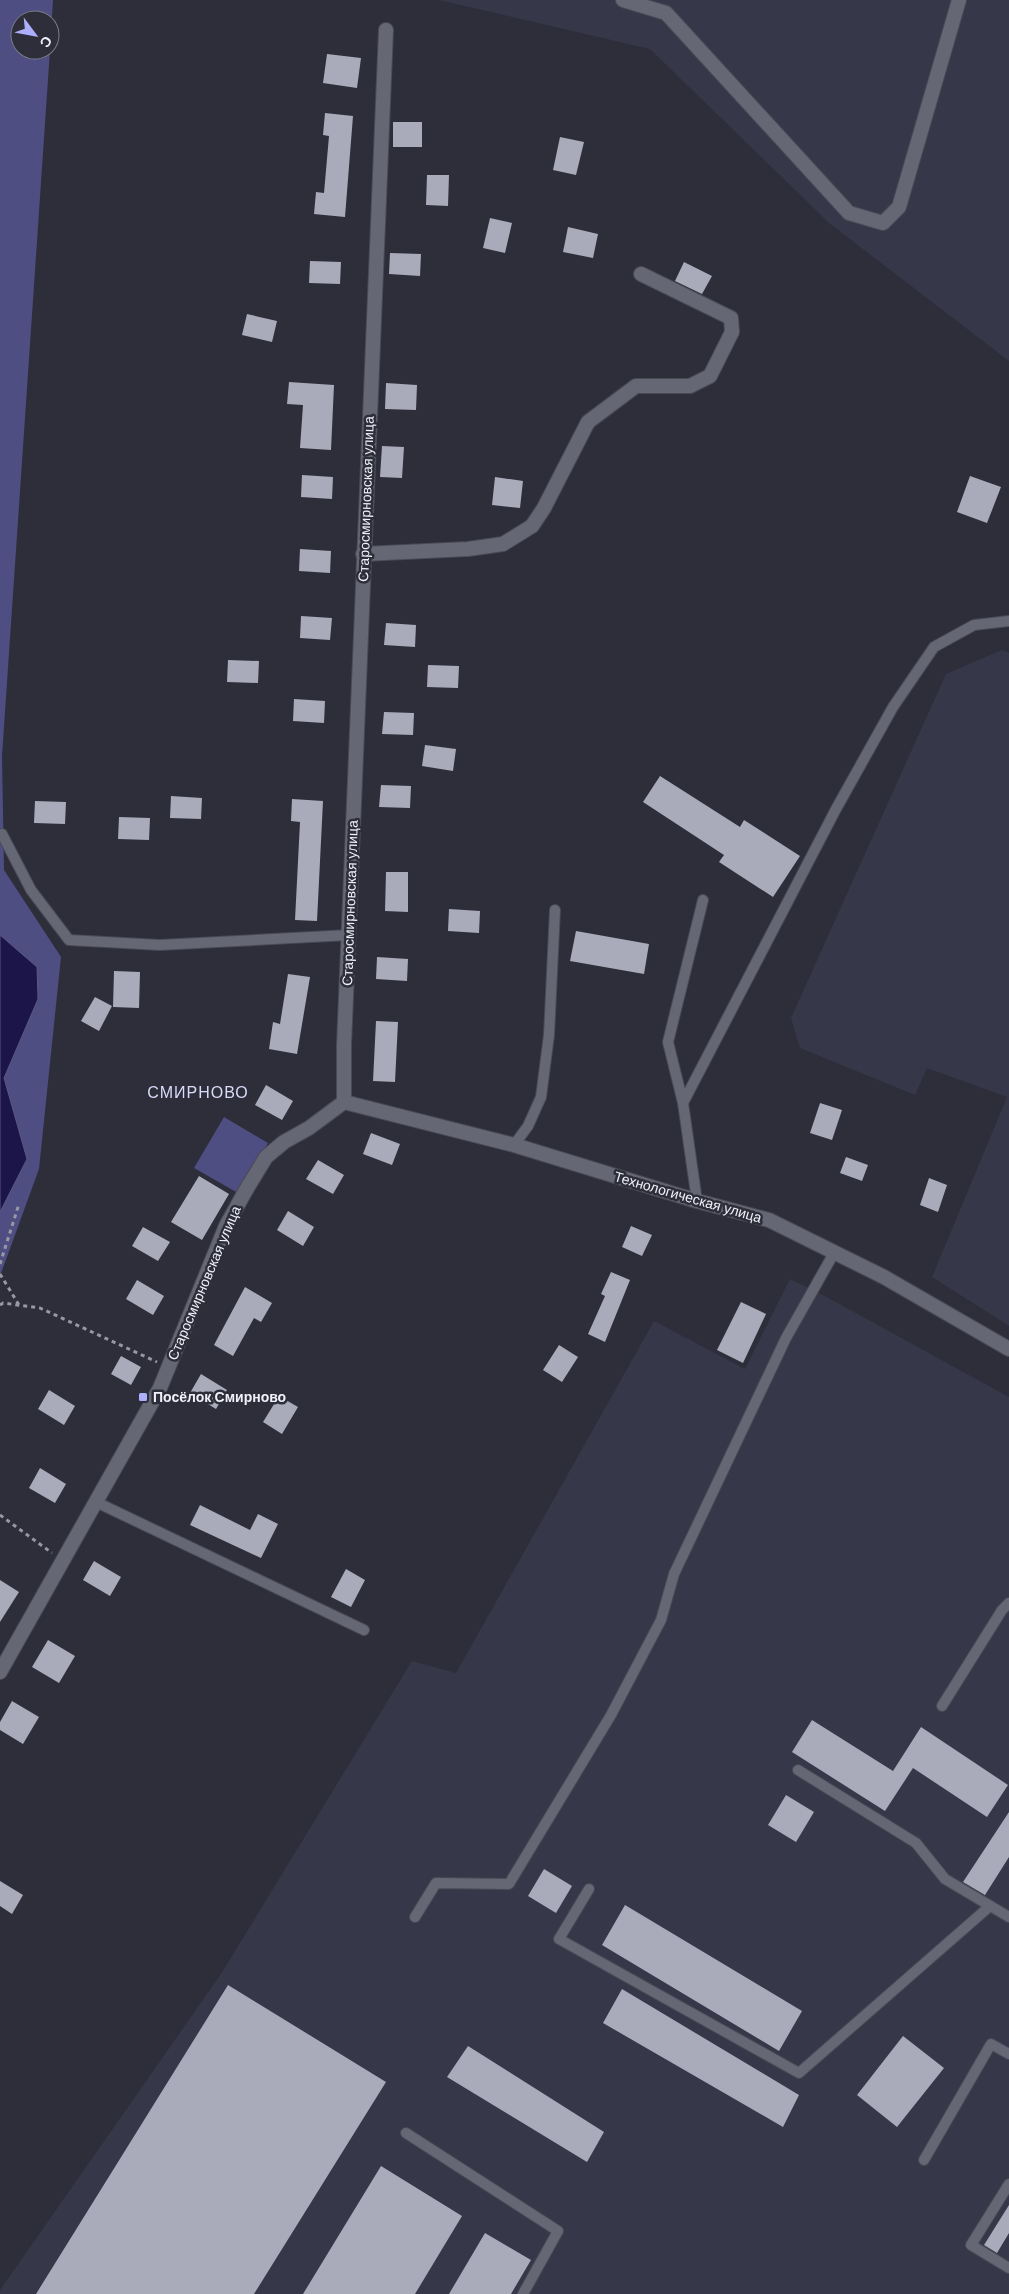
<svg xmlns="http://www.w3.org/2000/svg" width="1009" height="2294" font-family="'DM Sans',sans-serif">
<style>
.built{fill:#363749}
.green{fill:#4e4e83}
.water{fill:#1b154a;stroke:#5b577e}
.building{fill:#aaabba}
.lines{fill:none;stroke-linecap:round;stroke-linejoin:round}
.service-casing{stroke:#4a4a55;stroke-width:12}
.minor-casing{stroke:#4a4a55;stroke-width:16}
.path{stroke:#9798a2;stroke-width:3;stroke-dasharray:4 4;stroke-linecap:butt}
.service{stroke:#666775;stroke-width:10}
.minor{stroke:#666775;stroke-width:14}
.poi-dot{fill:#acaffb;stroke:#2d2e3a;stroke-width:2}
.labels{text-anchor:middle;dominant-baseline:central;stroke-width:5;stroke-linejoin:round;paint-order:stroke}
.street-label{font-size:14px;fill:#eff0f8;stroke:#2d2e3a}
.poi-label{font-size:14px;font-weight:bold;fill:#eff0f8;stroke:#2d2e3a;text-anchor:start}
.quarter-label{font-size:16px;letter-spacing:1px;fill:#d9dbf8;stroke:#2d2e3a}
</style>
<rect width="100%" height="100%" fill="#2d2e3a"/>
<!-- built -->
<path class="built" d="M439 0H1009V361L829 223 650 49Z
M1002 650 1009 653V1326L932 1277 1007 1097 927 1068 915 1095 800 1048 791 1018 946 674Z
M790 1279 821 1294 1009 1397V2294H0V2290L221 1974 412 1661 456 1673 654 1321 745 1369Z"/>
<!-- green -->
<path class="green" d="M0 0H53L50 47V20H20V50H50L2 756 4 870 61 957 39 1169 0 1276Z
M224 1117 268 1143 238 1193 194 1168Z"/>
<!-- water -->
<path class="water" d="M0 935 37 967 38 999 4 1078 27 1159 0 1212Z"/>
<!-- building -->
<path class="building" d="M327 54 361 58 357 88 323 83Z
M325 113 353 116 345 217 314 214 316 192 324 193 329 136 323 135Z
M393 122H422V147H393Z
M560 137 584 142 576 175 553 170Z
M427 175H449L448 206 426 205Z
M490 218 512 223 505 253 483 248Z
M568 227 598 234 593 258 563 252Z
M390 253 421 254 420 276 389 274Z
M310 261 341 262 340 284 309 283Z
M684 262 712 276 702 294 675 281Z
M247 314 277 321 272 342 242 335Z
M289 382 334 385 331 450 300 448 303 405 287 404Z
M386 383 417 385 416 410 385 409Z
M382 446 404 447 402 478 380 477Z
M302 475 333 477 332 499 301 497Z
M970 476 1001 487 987 523 957 512Z
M495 477 523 481 520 508 492 505Z
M300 549 331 551 330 573 299 571Z
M301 616 332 618 330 640 300 638Z
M386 623 416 625 415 647 384 645Z
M228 660 259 661 258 683 227 682Z
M428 665 459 666 458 688 427 687Z
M294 699 325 701 324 723 293 721Z
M384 712 414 713 413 735 382 734Z
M425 745 456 749 453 771 422 766Z
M660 776 740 827 744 820 800 856 773 897 719 862 724 855 643 802Z
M381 785 411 786 410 808 379 807Z
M171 796 202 798 201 819 170 818Z
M292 799 323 801 317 921 295 920 300 822 291 821Z
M35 801 66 802 65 824 34 823Z
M119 817 150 818 149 840 118 839Z
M386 872H408V912L385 911Z
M449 909 480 911 479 933 448 931Z
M576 931 649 944 644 974 570 961Z
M377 957 408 959 407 981 376 979Z
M114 971 140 972 139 1008 113 1007Z
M288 974 310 977 297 1054 269 1049 273 1022 280 1024Z
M95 997 112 1006 99 1031 81 1021Z
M376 1021 398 1022 395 1082 373 1081Z
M266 1085 293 1101 282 1120 255 1105Z
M820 1103 842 1110 832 1140 810 1133Z
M371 1133 400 1144 392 1165 363 1154Z
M846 1157 868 1165 862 1181 840 1173Z
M318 1160 344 1175 333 1194 306 1179Z
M199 1176 229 1194 202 1240 171 1222Z
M929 1178 947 1185 938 1212 920 1205Z
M288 1211 314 1227 303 1246 277 1230Z
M631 1226 652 1235 642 1256 622 1247Z
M143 1227 170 1242 158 1261 132 1246Z
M611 1272 630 1280 605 1342 588 1334 605 1296 601 1294Z
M137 1280 164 1296 153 1315 126 1299Z
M245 1287 272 1303 261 1322 254 1318 233 1356 214 1345Z
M741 1302 766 1314 743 1363 717 1350Z
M559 1345 578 1357 562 1382 543 1370Z
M121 1356 141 1367 131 1385 111 1374Z
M201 1374 227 1390 216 1409 190 1393Z
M49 1390 75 1406 64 1425 38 1409Z
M279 1396 298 1407 282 1434 263 1422Z
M40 1468 66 1484 55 1503 29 1488Z
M200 1505 250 1530 258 1514 278 1524 261 1558 190 1525Z
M94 1561 121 1577 110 1596 83 1580Z
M346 1569 365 1580 351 1607 331 1597Z
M0 1580 19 1592 0 1622Z
M48 1640 75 1656 59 1683 32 1667Z
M12 1701 39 1717 23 1744 0 1730V1722Z
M812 1720 893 1771 921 1727 1008 1785 987 1817 913 1768 885 1811 792 1752Z
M786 1795 814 1812 796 1842 768 1825Z
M1009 1812V1857L985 1895 963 1882Z
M544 1869 572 1886 556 1913 528 1896Z
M0 1881 23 1895 12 1914 0 1906Z
M625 1905 802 2011 779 2051 602 1945Z
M228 1985 386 2082 254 2294H36Z
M622 1989 799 2095 783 2127 603 2023Z
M903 2036 944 2068 897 2127 857 2095Z
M468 2046 604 2132 587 2162 447 2077Z
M381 2166 462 2216 415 2294H303Z
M1009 2205V2233L997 2253 984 2245Z
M485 2233 531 2260 511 2294H449Z"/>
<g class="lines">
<!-- service casing -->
<g class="service-casing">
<path id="service" d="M2 834 31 890 69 940 160 945 349 935
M683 1103 668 1042 703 900
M514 1145 528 1126 541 1097 549 1035 555 910
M697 1201 683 1103 836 809 893 707 934 647 974 625 1009 621
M96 1502 364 1630
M942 1706 1002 1610 1009 1603
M798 1770 916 1843 945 1879 1009 1917
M589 1889 559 1939 799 2073 990 1906
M415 1917 436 1883 509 1884 611 1715 661 1620 674 1574 786 1338 834 1253
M406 2133 558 2231 523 2294
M924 2160 991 2044 1009 2054
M1009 2184 971 2245 1009 2268"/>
</g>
<!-- minor casing -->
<g class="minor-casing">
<path id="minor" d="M623 0 666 13 849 213 883 223 899 207 959 0
M363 554 468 549 503 544 532 526 544 508 588 422 636 386H690L710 376 732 332 731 318 641 274
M344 1102 514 1145 697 1201 769 1220 884 1277 1009 1349
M0 1672 160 1388 226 1226 246 1190 266 1157 284 1142 309 1128 344 1102V1045L386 30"/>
</g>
<!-- path -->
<path class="path" d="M0 1264 19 1204
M0 1274 19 1305
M0 1305 3 1303 40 1308 157 1362
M0 1515 52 1553"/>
<!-- service -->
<use href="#service" class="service"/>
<!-- minor -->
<use href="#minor" class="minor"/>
</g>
<!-- markers -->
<rect class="poi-dot" x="138" y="1392" width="10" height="10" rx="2.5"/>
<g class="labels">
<!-- street labels -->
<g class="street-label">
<text transform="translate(366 499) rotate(-88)">Старосмирновская улица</text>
<text transform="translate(350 903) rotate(-88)">Старосмирновская улица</text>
<text transform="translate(688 1197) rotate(16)">Технологическая улица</text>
<text transform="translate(204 1283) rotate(-67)">Старосмирновская улица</text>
</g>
<!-- poi labels -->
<g class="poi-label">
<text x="153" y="1397">Посёлок Смирново</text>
</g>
<!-- quarter labels -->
<g class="quarter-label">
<text x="198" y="1092">СМИРНОВО</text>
</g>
</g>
<!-- north arrow -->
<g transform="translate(35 35) rotate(122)"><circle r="24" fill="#2d2e3a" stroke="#7b7c86"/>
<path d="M0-4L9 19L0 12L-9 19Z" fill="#acaffb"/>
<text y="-8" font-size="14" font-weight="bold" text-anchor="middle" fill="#eff0f8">С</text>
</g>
</svg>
